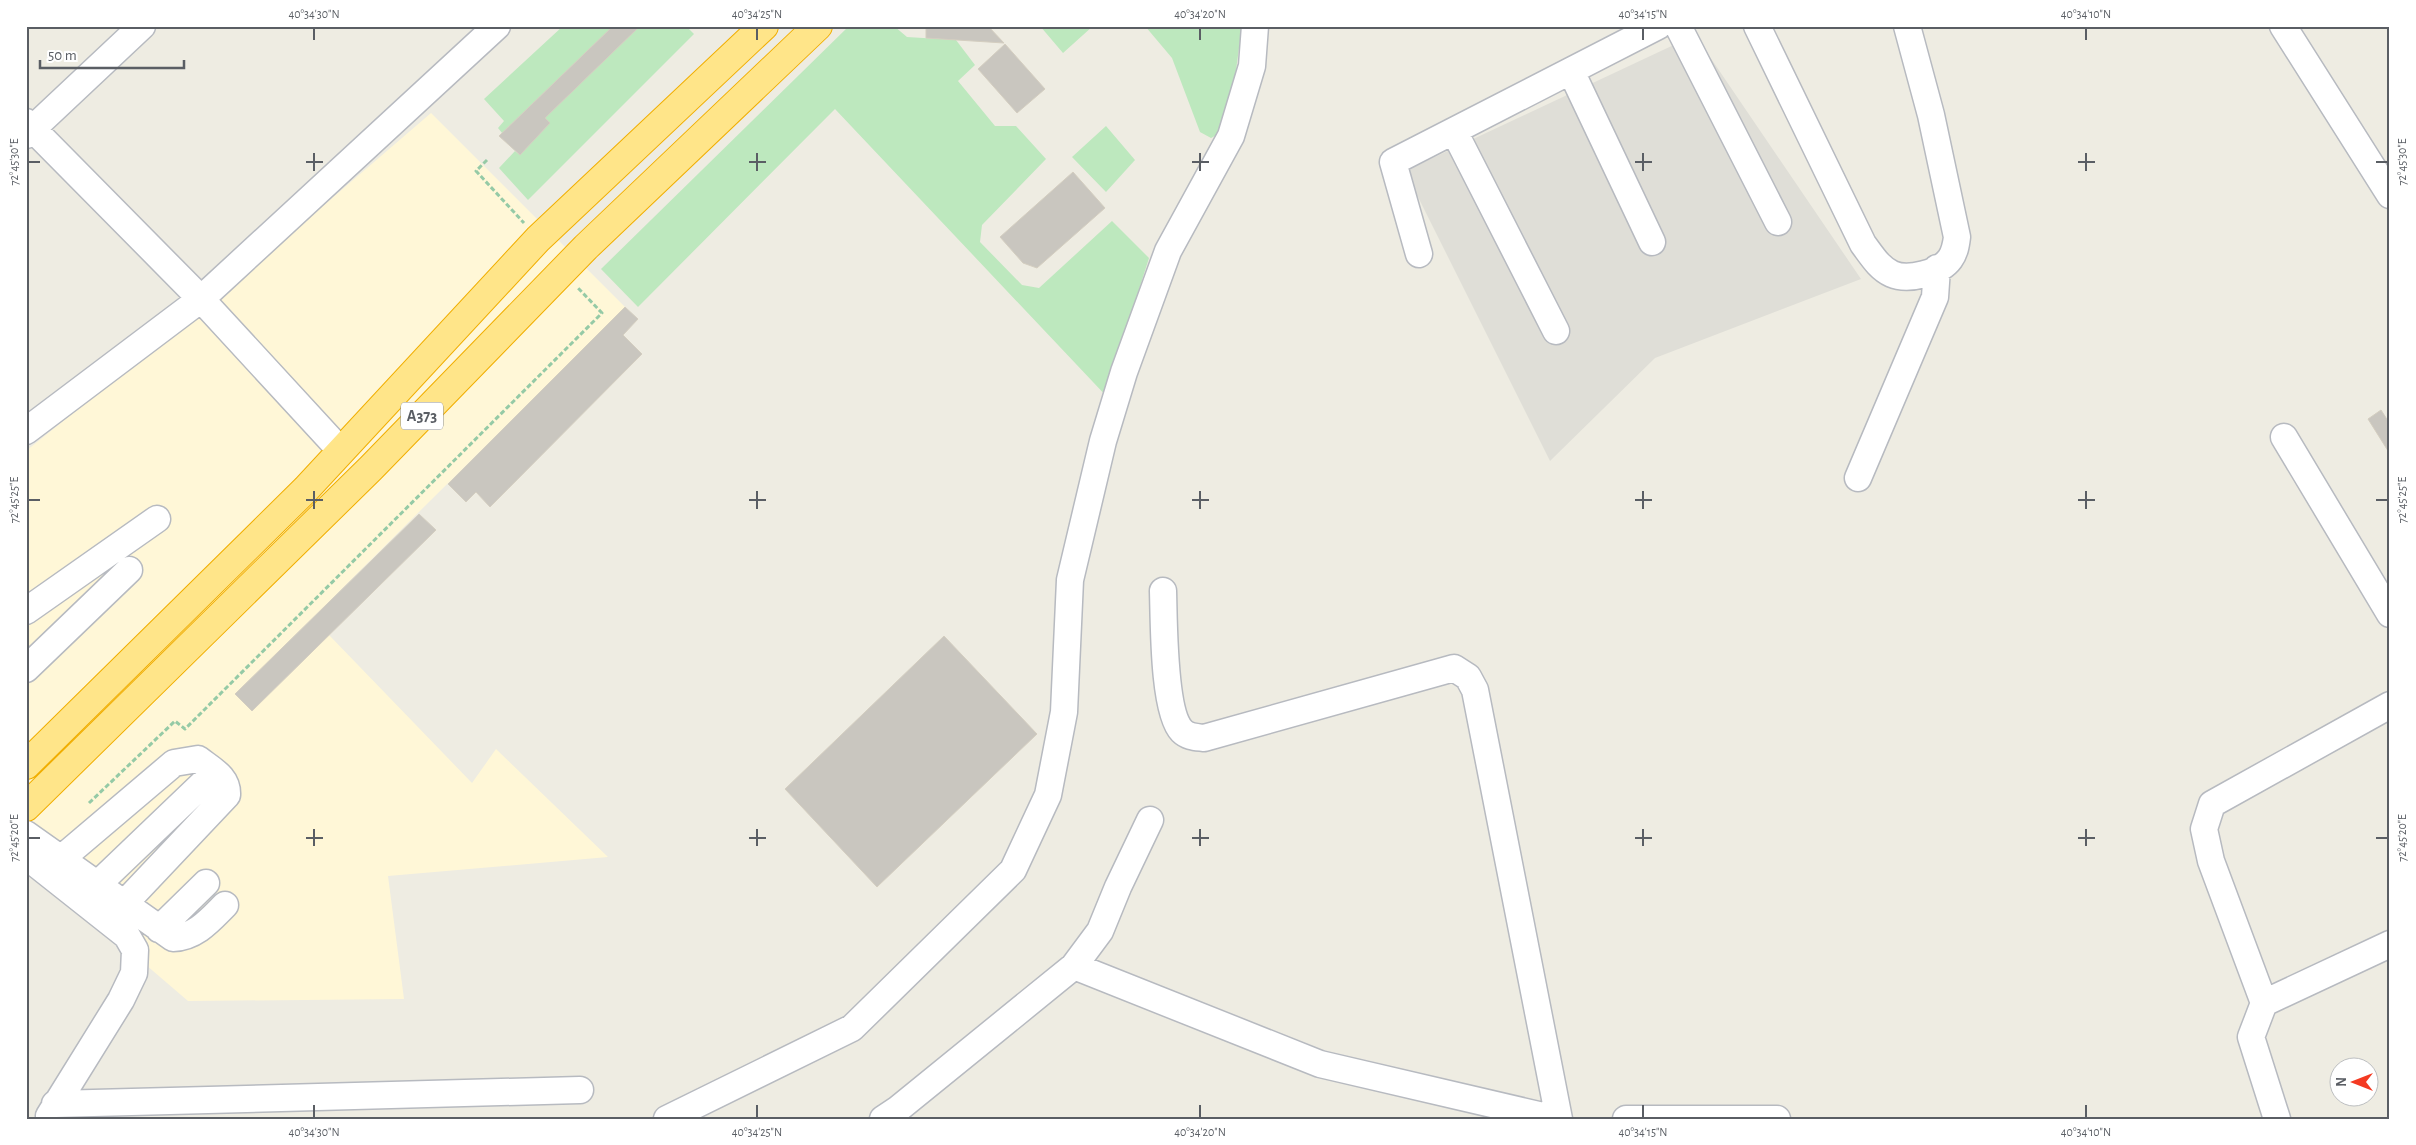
<svg xmlns="http://www.w3.org/2000/svg" width="2416" height="1145" font-family="'Alegreya Sans',sans-serif">
<style>
.commercial{fill:#fff7d7}
.industrial{fill:#dfded7}
.green{fill:#bde8be}
.building{fill:#c9c6bf;stroke:#d4cec0}
.lines{fill:none;stroke-linecap:round;stroke-linejoin:round}
.minor-casing{stroke:#b7bac0;stroke-width:29}
.highway-casing{stroke:#f1ae00;stroke-width:30}
.path{stroke:#95caa6;stroke-width:3;stroke-dasharray:5 2.5;stroke-linecap:butt}
.minor{stroke:#fff;stroke-width:26}
.highway{stroke:#ffe589;stroke-width:28}
.ticks{fill:none;stroke:#5a5e64;stroke-width:2}
.labels{text-anchor:middle;dominant-baseline:central;stroke-width:5;stroke-linejoin:round;paint-order:stroke}
.shield{fill:#fff;stroke:#8c8e92;stroke-width:1}
.shield-label{font-size:16px;font-weight:bold;fill:#5a5e64}
.neatline{fill:none;stroke:#5a5e64;stroke-width:2}
.ticks-label{font-size:12px;text-anchor:middle;fill:#5a5e64}
</style>
<rect width="100%" height="100%" fill="#eeece2"/>
<!-- commercial -->
<path class="commercial" d="M431 113 625 307 236 694 252 711 329 635 472 783 496 749 608 857 388 876 404 999 188 1001 26 862V451L216 298Z"/>
<!-- industrial -->
<path class="industrial" d="M1695 35 1861 279 1655 358 1550 461 1405 171Z"/>
<!-- green -->
<path class="green" d="M563 26H613L502 133 498 128 504 121 484 99Z
M640 26H686L694 34 528 200 499 168 515 151 520 155 550 123 545 118Z
M849 26H894L907 37 956 40 975 65 958 81 995 126H1016L1046 159 982 225 980 242 1022 285 1039 288 1112 221 1149 258 1129 321 1110 400 835 109 638 307 601 269Z
M1040 26H1093L1063 53Z
M1145 26H1242L1228 129 1211 138 1200 132 1172 58Z
M1106 126 1135 160 1106 192 1072 157Z"/>
<!-- building -->
<path class="building" d="M613 26H640L545 118 550 123 520 155 499 136Z
M926 26H988L1004 43 926 38Z
M1005 44 1045 89 1017 113 978 69Z
M1073 172 1105 208 1037 268 1023 263 1000 237Z
M625 307 638 319 623 335 642 354 490 507 476 492 466 502 448 484Z
M2381 410 2390 424V454L2368 419Z
M419 514 436 530 252 711 235 694Z
M944 636 1037 734 877 887 785 789Z"/>
<g class="lines">
<!-- minor casing -->
<g class="minor-casing">
<path id="minor" d="M1678 26 1778 222
M1757 26 1863 244C1872 256 1879 268 1892 274 1908 281 1940 273 1950 259 1955 252 1956 245 1957 237L1931 115 1907 26
M2283 26 2390 195
M1571 71 1652 242
M26 122 201 299 341 451
M1454 131 1556 331
M26 135 142 26
M1419 254 1393 162 1658 26
M26 431 201 299 497 26
M2284 437 2390 614
M1858 478 1935 297 1937 268
M1163 591C1164 620 1163 712 1182 731 1188 737 1196 737 1204 738L1454 668 1468 677 1475 690 1559 1119
M26 611 157 519
M26 669 129 570
M26 834 173 938C196 937 210 920 225 905
M26 856 127 936 135 950 134 973 121 1000 49 1116
M62 858 174 763 198 759C212 770 228 777 227 795L124 904
M98 884 215 772
M159 929 206 883
M1074 966 1100 931 1118 887 1150 820
M2264 1003 2390 944
M55 1104 580 1090
M667 1119 852 1028 1013 870 1048 795 1064 712 1070 580 1103 441 1124 372 1168 251 1231 136 1252 66 1255 26
M883 1119 898 1109 1074 966 1320 1064 1556 1119
M1626 1119H1777
M2277 1119 2251 1037 2264 1003 2211 861 2204 829 2212 804 2390 705"/>
</g>
<!-- highway casing -->
<g class="highway-casing">
<path id="highway" d="M26 765 306 489 538 239 764 26
M26 807 371 468 586 247 818 26"/>
</g>
<!-- path -->
<path class="path" d="M487 160 476 171 524 223
M89 803 175 721 185 729 602 313 578 288"/>
<!-- minor -->
<use href="#minor" class="minor"/>
<!-- highway -->
<use href="#highway" class="highway"/>
</g>
<!-- ticks -->
<path class="ticks" d="M314 28V40M757 28V40M1200 28V40M1643 28V40M2086 28V40M314 153V171M757 153V171M1200 153V171M1643 153V171M2086 153V171M28 162H40M306 162H323M749 162H766M1192 162H1209M1635 162H1652M2078 162H2095M2376 162H2388M314 491V509M757 491V509M1200 491V509M1643 491V509M2086 491V509M28 500H40M306 500H323M749 500H766M1192 500H1209M1635 500H1652M2078 500H2095M2376 500H2388M314 829V846M757 829V846M1200 829V846M1643 829V846M2086 829V846M28 838H40M306 838H323M749 838H766M1192 838H1209M1635 838H1652M2078 838H2095M2376 838H2388M314 1105V1118M757 1105V1118M1200 1105V1118M1643 1105V1118M2086 1105V1118"/>
<g class="labels">
<!-- shield labels -->
<rect class="shield" x="401" y="402.5" width="42" height="27" rx="4"/>
<g class="shield-label">
<text x="422" y="416">A373</text>
</g>
</g>
<!-- border -->
<rect width="2416" height="1145" fill="none" stroke="#ffffff" stroke-width="55"/>
<!-- north arrow -->
<g transform="translate(2354 1082) rotate(270)"><circle r="24" fill="#ffffff" stroke="#bdbfc1"/>
<path d="M0-4L9 19L0 12L-9 19Z" fill="#f43a22"/>
<text y="-8" font-size="14" font-weight="bold" text-anchor="middle" fill="#5a5e64">N</text>
</g>
<!-- scale -->
<path d="M40 60v8h144v-8" fill="none" stroke="#5a5e64" stroke-width="2.5"/>
<text x="48" y="60" font-size="15" fill="#5a5e64" stroke="#ffffff" stroke-width="4" paint-order="stroke">50 m</text>
<rect x="28" y="28" width="2360" height="1090" class="neatline"/>
<g class="ticks-label">
<text x="314" y="18">40°34'30"N</text>
<text x="757" y="18">40°34'25"N</text>
<text x="1200" y="18">40°34'20"N</text>
<text x="1643" y="18">40°34'15"N</text>
<text x="2086" y="18">40°34'10"N</text>
<text transform="translate(2402 162) rotate(-90)" y="4">72°45'30"E</text>
<text transform="translate(14 162) rotate(-90)" y="4">72°45'30"E</text>
<text transform="translate(2402 500) rotate(-90)" y="4">72°45'25"E</text>
<text transform="translate(14 500) rotate(-90)" y="4">72°45'25"E</text>
<text transform="translate(2402 838) rotate(-90)" y="4">72°45'20"E</text>
<text transform="translate(14 838) rotate(-90)" y="4">72°45'20"E</text>
<text x="314" y="1136">40°34'30"N</text>
<text x="757" y="1136">40°34'25"N</text>
<text x="1200" y="1136">40°34'20"N</text>
<text x="1643" y="1136">40°34'15"N</text>
<text x="2086" y="1136">40°34'10"N</text>
</g>
</svg>
